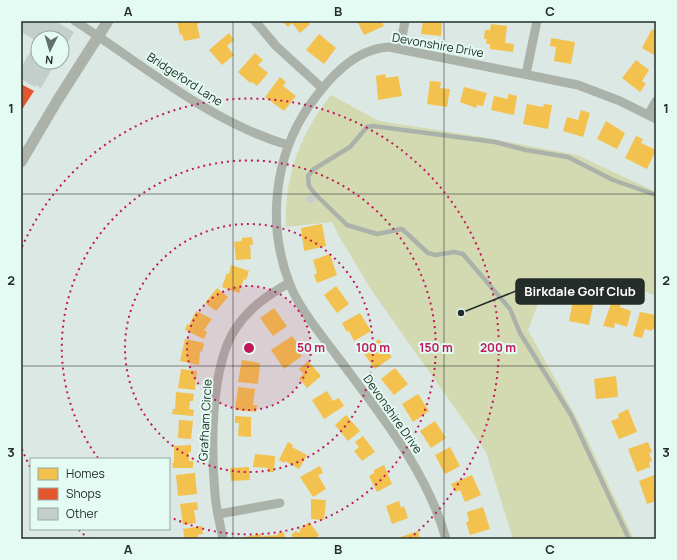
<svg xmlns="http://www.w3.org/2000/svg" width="677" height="560" font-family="Manrope,sans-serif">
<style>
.green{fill:#d3d9b0}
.homes{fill:#f2c14e}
.shops{fill:#e4572e}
.building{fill:#c4cfcc}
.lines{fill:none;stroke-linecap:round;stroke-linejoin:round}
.service{stroke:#abb2aa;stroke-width:4.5}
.minor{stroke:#abb2aa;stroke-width:9}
.tertiary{stroke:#abb2aa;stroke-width:11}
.grid{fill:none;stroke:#242d29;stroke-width:1;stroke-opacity:0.55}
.ring{fill:none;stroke:#c2185b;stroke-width:2;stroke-dasharray:2 4}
.labels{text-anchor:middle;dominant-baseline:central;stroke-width:4;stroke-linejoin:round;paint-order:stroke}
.street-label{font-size:12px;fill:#242d29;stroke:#e3fbf2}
.centre{fill:#c2185b;stroke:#e3fbf2;stroke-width:2}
.ring-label{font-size:12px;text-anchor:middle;font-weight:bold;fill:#c2185b;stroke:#e3fbf2;stroke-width:4;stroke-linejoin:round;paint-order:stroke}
.leader{fill:none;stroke:#242d29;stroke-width:1.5}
.callout-dot{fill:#242d29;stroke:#e3fbf2;stroke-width:1.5}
.callout{fill:#242d29;stroke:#242d29;stroke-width:1.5}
.callout-label{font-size:13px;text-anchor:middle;font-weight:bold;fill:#fff}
.neatline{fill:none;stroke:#242d29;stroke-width:1.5}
.grid-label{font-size:13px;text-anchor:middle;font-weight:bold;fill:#242d29}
</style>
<rect width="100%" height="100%" fill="#dce8e3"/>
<!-- green -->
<path class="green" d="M331 95 379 121 482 137 577 155 656 192V296L616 279 548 278 528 330 580 424 634 539H513L486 452 372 291 339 236 332 222 286 227C284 177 300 134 331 95Z"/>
<!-- homes -->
<path class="homes" d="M177 21H203L197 24 200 38 184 41 182 34 180 35Z
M282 21H307L310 24 300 33 292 23 288 27Z
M357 21H381L384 26 364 35Z
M423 21H442L441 36 421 34Z
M491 24 507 26 505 43 514 44 513 52 490 49V44H486L487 39H484L485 30H490Z
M652 29 656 31V56L642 48Z
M229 33 234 40 227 46 234 55 222 65 209 50Z
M319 34 336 48 324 64 306 50Z
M551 38 575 42 571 64 554 61 556 47 550 46Z
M255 53 263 60 258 65 268 73 257 86 252 82 250 83 238 72Z
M636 60 649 70 642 81 646 84 640 92 622 78Z
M385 74 386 78 398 76 402 96 378 100 376 76Z
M280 77 286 82 283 86 296 96 284 111 265 97Z
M430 81 441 82 440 88 450 89 447 107 427 104Z
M464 87 487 93 483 106 477 105 476 108 460 102Z
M508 94 517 96 514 115 491 110 494 96 508 99Z
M527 104 543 107 544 104 552 105 548 129 523 124Z
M581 110 590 113 583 137 563 131 567 117 578 120Z
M606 121 625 133 617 149 597 139Z
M636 136 643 139 641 143 656 150 647 169 625 158Z
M322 224 326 246 304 251 301 228Z
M252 237 253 245H250L251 259 236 260 234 242 242 241V238Z
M330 254 337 275 317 283 314 275 317 273 313 260Z
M231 265 249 271 246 280 244 279 239 293 222 287 227 273 229 274Z
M336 286 349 304 337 313 324 295Z
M217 288 228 297 216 311 205 303Z
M573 301 593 305 589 325 569 321Z
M612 301 621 303 620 307 631 311 627 327 615 323 614 328 603 326Z
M274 308 287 326 273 336 260 318Z
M196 311 212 319 204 330 207 332 204 339 185 330 187 324 189 325Z
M640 312 656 315V330L652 329V331L645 329 642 338 633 336Z
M360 313 371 331 354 341 349 331 347 332 342 323Z
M292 336 298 344 295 345 302 356 284 369 271 350Z
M185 339 204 343 202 352 200 351 199 365 180 361Z
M379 339 392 357 375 369 362 351Z
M242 360 260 363 258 384 238 382Z
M308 361 321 376 307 388 299 378 304 374 299 369Z
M395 368 408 384 394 395 381 379Z
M181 369 197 371 195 390 178 388Z
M616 376 618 397 596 399 594 379Z
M238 387 255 389 253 405H257L256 412 235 410Z
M327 391 333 401 339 398 344 406 324 419 312 400Z
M176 392 194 394 193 401H190L189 409 194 410 193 416 172 414 173 409H175Z
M418 394 429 411 413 422 402 404Z
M628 409 637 432 619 439 611 421 619 418 618 414Z
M346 415 360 431 348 441 335 425Z
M235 416 251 417V437L238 436 239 423H235Z
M179 420 193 421 191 439 178 438Z
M435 421 446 438 431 448 420 431Z
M363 436 375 452 362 461 354 451 359 447 355 442Z
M288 442 293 445 292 447 307 455 299 469 285 461 284 463 279 460Z
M648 442 652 452 649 453 652 461 649 462 650 467 637 472 628 449Z
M191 445V452H189V461H193V468H173L172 463H174V446Z
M450 447 460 466 445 474 435 455Z
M255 454 275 456 274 472H268V468L253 467Z
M384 465 392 484 377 492 369 476 374 473V470Z
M320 466 323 473 318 475 326 489 313 497 300 477Z
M249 467 250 480 231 481 230 468Z
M195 473 197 494 178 496 176 475Z
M472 475 481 495 465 502 460 490 455 492 451 484Z
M654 475 656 501 647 504 639 481Z
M311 499 326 500 324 520 311 519Z
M399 501 401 508 404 506 408 518 392 524 386 506Z
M197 502 198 510H194L196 523 183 525 180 504Z
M483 507 490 529 470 535 466 522 469 521 467 512Z
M309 522 319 535 315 539H295L291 535 296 531 298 533 301 531 299 530Z
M202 526 203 534 198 535V539H185L183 529Z
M418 531 420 539H395Z
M284 532 285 539H264L263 536 278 535V533Z
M261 534 262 539H240L239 538Z"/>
<!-- shops -->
<path class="shops" d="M21 84 34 91 21 111Z"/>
<!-- building -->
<path class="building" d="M21 21H55L74 32 62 52V38H38V62H56L41 88 36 85 35 87 21 79V67L37 41 21 32Z
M311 194 316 200 310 204 305 199Z"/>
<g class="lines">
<!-- service -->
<path class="service" d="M629 539 571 415 520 333 510 309 463 254 454 252 435 255 428 253 402 229 377 234 347 225 315 194 309 186 308 176 314 169 350 147 367 127 373 126 495 142 526 150 568 157 613 180 656 195"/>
<!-- minor -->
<path class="minor" d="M75 21C144 65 209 122 288 145
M255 21 276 46 322 88
M400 48 405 21
M526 74 537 21
M648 115 656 101
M219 514 280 503
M223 539C220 524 216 509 215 494 211 449 210 366 236 328 249 308 268 295 289 283
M446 539C427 470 379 413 337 356 320 333 299 309 289 282 267 224 274 157 309 106 328 79 354 49 389 47L578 85 620 101 656 119"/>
<!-- tertiary -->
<path class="tertiary" d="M21 162 57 101 108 21"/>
</g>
<!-- grid -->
<path class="grid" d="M233 21V539M444 21V539M21 194H656M21 366H656"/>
<!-- distance rings -->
<circle cx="249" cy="348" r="62" fill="#c2185b" fill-opacity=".12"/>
<g class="ring">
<circle cx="249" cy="348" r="62"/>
<circle cx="249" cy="348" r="124"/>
<path d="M98 458A187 187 0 1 1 170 517"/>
<path d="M89 539A249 249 0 0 1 79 530M30 467A249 249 0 0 1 22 449M22 247A249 249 0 1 1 409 539"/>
</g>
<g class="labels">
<!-- street labels -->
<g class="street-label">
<text transform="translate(438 45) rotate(10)">Devonshire Drive</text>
<text transform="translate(185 79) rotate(33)">Bridgeford Lane</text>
<text transform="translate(393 414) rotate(55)">Devonshire Drive</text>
<text transform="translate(205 420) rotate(-87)">Grafham Circle</text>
</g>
</g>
<circle cx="249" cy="348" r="6" class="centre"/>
<g class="ring-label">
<text x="311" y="352">50 m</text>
<text x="373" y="352">100 m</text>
<text x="436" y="352">150 m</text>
<text x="498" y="352">200 m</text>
</g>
<!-- callouts -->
<path class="leader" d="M461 313L516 291"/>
<circle class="callout-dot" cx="461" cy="313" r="4"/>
<rect class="callout" x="516" y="279" width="128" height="25" rx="4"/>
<g class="callout-label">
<text x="580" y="296">Birkdale Golf Club</text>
</g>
<!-- border -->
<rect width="677" height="560" fill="none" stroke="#e3fbf2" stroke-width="44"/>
<!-- legend -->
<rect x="30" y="458" width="140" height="72" fill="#e3fbf2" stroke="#97a9a2"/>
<rect x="38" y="468" width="20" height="12" fill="#f2c14e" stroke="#97a9a2"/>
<text x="66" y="478" font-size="12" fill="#242d29">Homes</text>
<rect x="38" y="488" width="20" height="12" fill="#e4572e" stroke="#97a9a2"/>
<text x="66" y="498" font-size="12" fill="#242d29">Shops</text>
<rect x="38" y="508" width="20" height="12" fill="#c4cfcc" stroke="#97a9a2"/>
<text x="66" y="518" font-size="12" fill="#242d29">Other</text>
<!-- north arrow -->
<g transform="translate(50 50) rotate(185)"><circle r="19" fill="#e3fbf2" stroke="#97a9a2"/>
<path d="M0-3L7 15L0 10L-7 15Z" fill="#646e6a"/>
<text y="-6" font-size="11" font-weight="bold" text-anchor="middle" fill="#242d29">N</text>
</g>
<rect x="22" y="22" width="633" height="516" class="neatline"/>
<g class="grid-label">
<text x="128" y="16">A</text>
<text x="338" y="16">B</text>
<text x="550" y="16">C</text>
<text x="11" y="113">1</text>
<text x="666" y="113">1</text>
<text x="11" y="285">2</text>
<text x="666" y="285">2</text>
<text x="11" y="457">3</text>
<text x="666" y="457">3</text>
<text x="128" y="554">A</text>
<text x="338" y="554">B</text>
<text x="550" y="554">C</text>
</g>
</svg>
